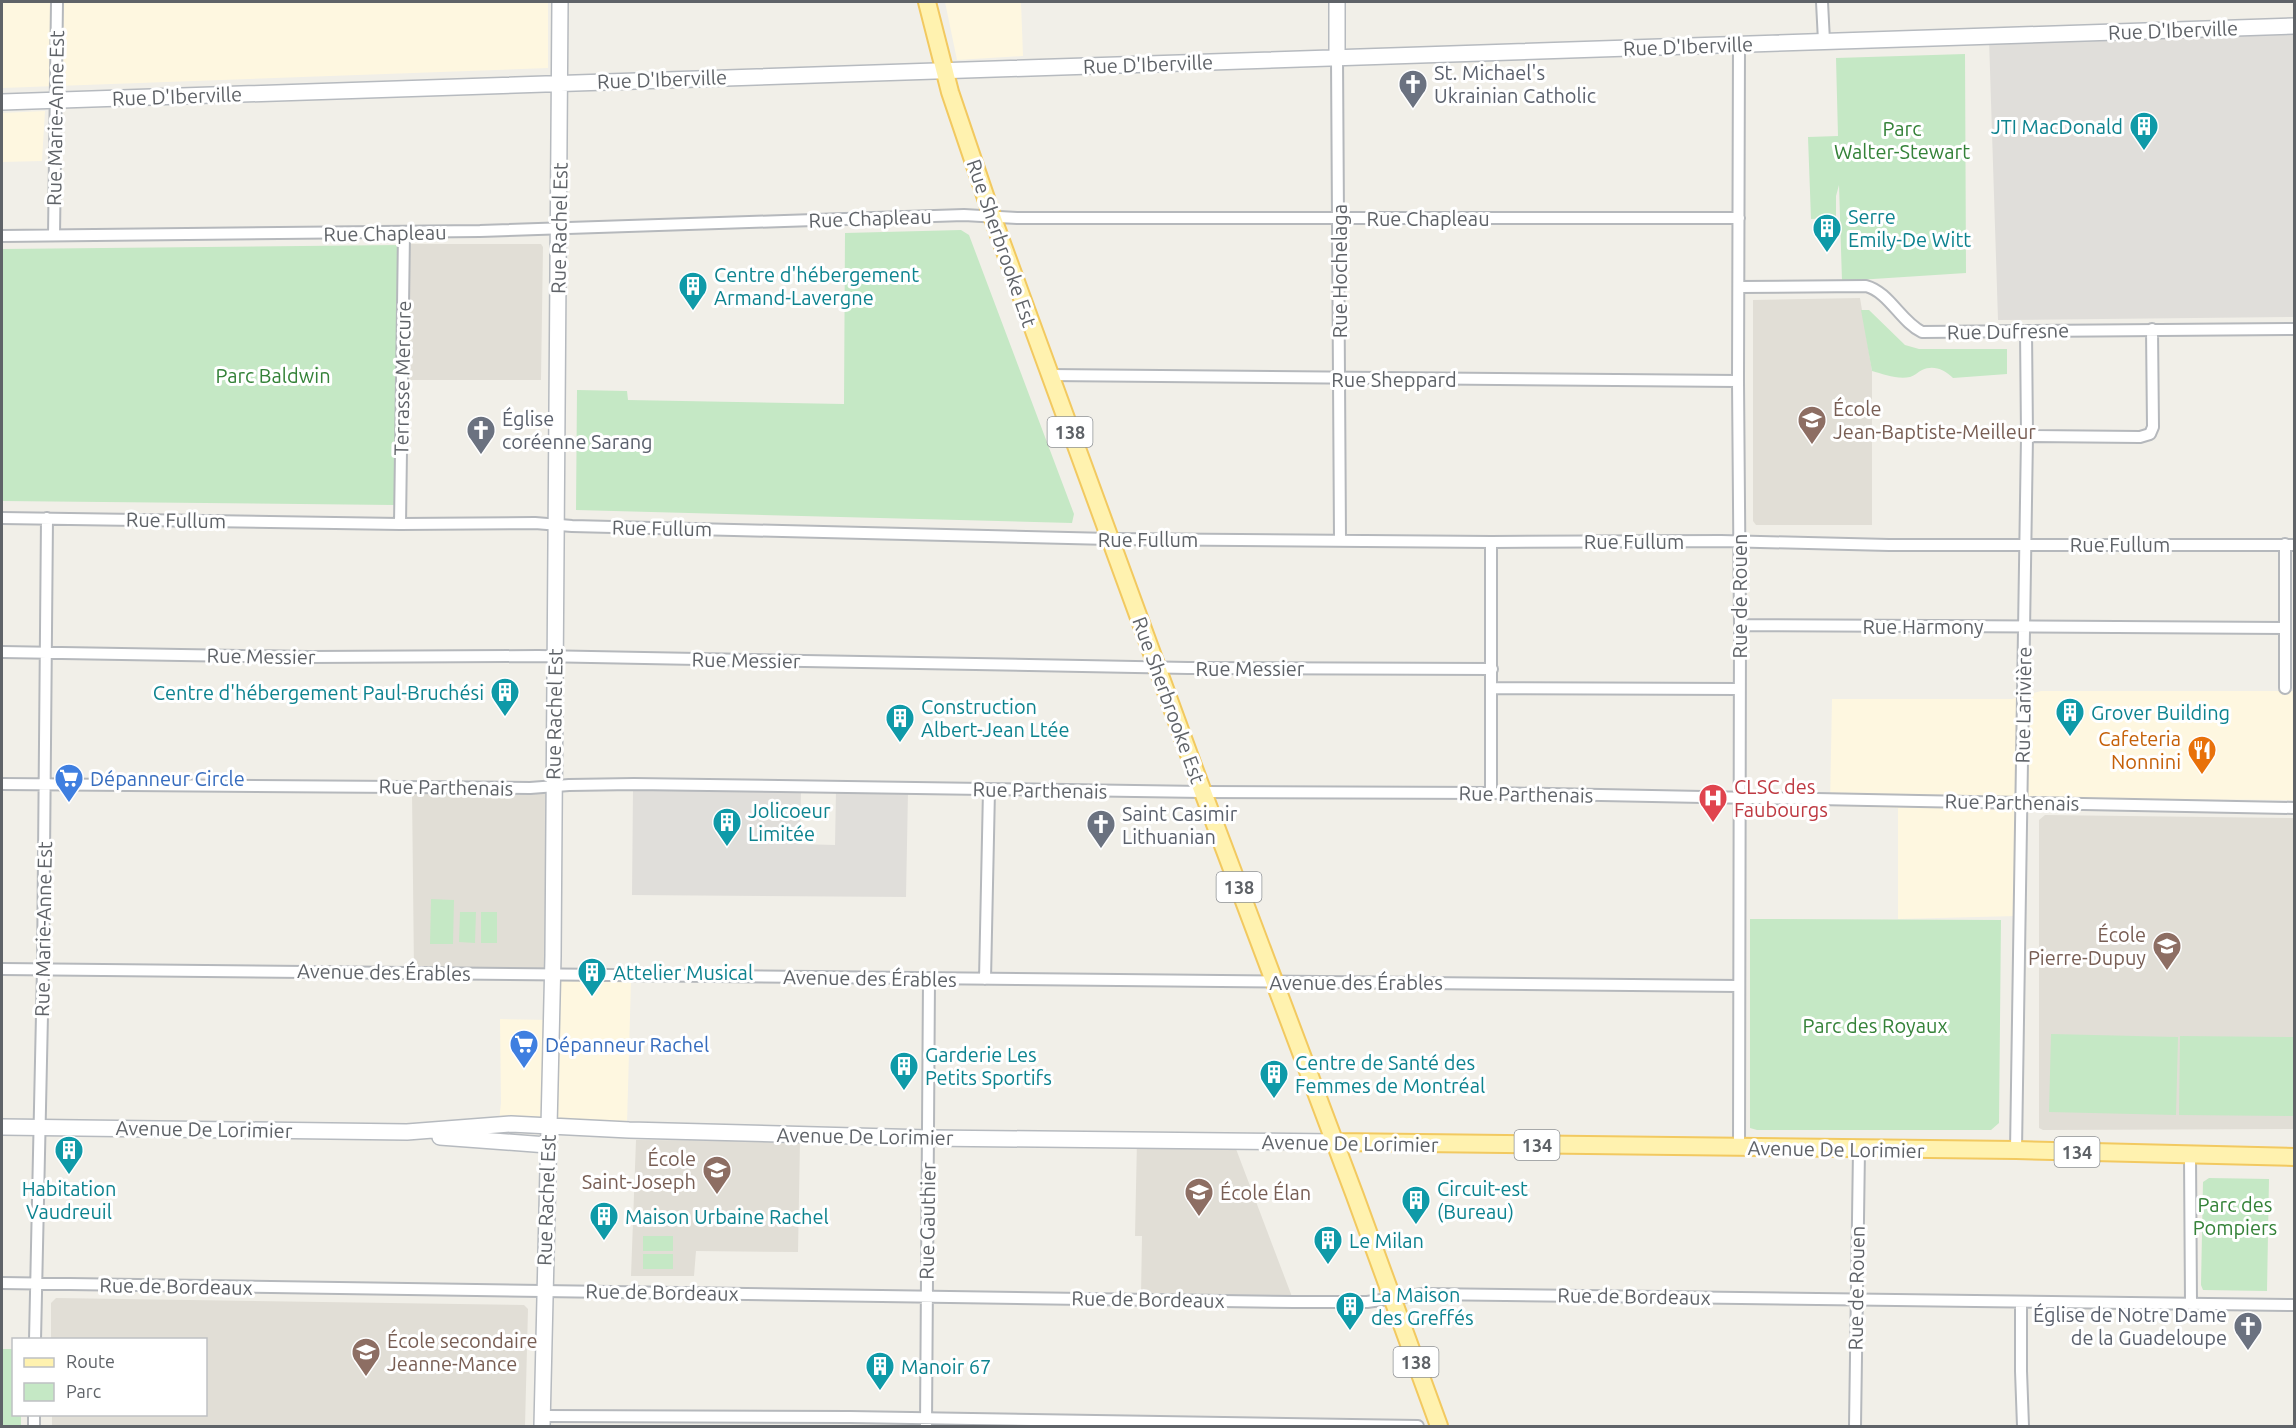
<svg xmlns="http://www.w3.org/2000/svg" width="2296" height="1428" font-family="Ubuntu,sans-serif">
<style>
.commercial{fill:#fef7e0}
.industrial{fill:#e0deda}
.education{fill:#e1ded6}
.green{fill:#c5e8c5}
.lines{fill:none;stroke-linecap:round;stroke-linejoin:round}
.street-casing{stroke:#b5b8bc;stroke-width:14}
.secondary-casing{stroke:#b6babf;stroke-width:18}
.primary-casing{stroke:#f2c960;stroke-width:20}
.street{stroke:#fff;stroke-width:10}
.secondary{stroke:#fff;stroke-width:15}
.primary{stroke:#fff2af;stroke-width:16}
.labels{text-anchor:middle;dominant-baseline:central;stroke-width:6;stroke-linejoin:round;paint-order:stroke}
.shield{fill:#fff;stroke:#8f9295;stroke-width:1.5}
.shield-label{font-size:18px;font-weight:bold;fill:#5f6368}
.street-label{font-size:20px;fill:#5f6368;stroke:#fff}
.worship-label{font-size:20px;fill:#5b616d;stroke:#fff;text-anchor:start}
.culture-label{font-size:20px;fill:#0d838f;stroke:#fff;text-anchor:start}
.park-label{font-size:20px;fill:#348238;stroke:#fff}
.education-label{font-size:20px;fill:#785e54;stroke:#fff;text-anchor:start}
.food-label{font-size:20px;fill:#c56008;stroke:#fff;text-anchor:end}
.shop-label{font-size:20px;fill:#366cbe;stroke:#fff;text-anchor:start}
.health-label{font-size:20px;fill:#be3a42;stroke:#fff;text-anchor:start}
</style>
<rect width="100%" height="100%" fill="#f1efe8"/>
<!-- commercial -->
<path class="commercial" d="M2 2H548V68L2 88Z
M945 2H1021L1023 56 957 60Z
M45 111 42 161 2 162V113Z
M2041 691H2294V800L2017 798V916L1898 919V808L1830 806 1832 699H2012Z
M554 979 631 980 627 1125 499 1120 501 1103 500 1019 551 1020Z"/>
<!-- industrial -->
<path class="industrial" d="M2294 35V317L1998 320 1989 39Z
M801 789 800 844 835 845 836 790 908 791 906 897 632 895 633 790Z"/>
<!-- education -->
<path class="education" d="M408 244H541L543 247 541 380H408Z
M1860 298 1872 371V525H1756L1753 521V300Z
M554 786 552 974 414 972 412 791Z
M2045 815 2294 818V1129L2043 1130 2039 1128V820Z
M1137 1139 1233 1141 1294 1302 1141 1296 1142 1236H1135Z
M636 1140 800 1141 798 1252 696 1251 694 1276H631Z
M56 1298 524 1305 528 1309 525 1426H52V1415L206 1414V1340L51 1339V1303Z"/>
<!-- green -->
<path class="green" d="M1965 54 1966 273 1842 281 1839 185 1836 196V218L1811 219 1808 137 1838 136 1836 58Z
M961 230 969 235 1074 514 1072 523 576 510 577 390 627 391 628 400 844 404 845 233Z
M400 245 402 383 394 505 2 501V249Z
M1861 310H1869L1905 345 1919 349H2007V374L1953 378C1944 369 1933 365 1922 370 1918 372 1914 376 1910 377 1898 380 1883 374 1872 371Z
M431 899 454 900 453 944H430Z
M460 912H476L475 943 459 942Z
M481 912H497V943H481Z
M1750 919 2001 920 1999 1123 1991 1130H1757L1750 1128Z
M2051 1034 2178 1037 2176 1115 2049 1112Z
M2180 1036 2294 1037V1116L2179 1115Z
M2209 1178 2269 1179 2267 1291 2203 1290 2201 1285 2203 1182Z
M643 1236H673V1251H643Z
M643 1254H673V1269H643Z
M2 1349H13L14 1414 21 1415V1426H2Z"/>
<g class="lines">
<!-- street casing -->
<g class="street-casing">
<path id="street" d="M1822 2 1824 41
M1337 58 1340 540
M54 235 57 2
M2 236 480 231 964 215 1017 218H1739
M1739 287 1866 286C1889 292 1901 322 1922 332L2294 329
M1049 375 1738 381
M2027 436 2140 437 2150 434 2153 427 2152 329
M2 518 400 524 535 523 572 526 1110 539 1491 542 1721 541 1889 545H2294
M400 524 404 233
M1491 542V793
M1740 625 2285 628
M2 652 309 657 538 656 1188 668 1492 669
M1492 688 1739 689
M2285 688V544
M2 784 530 788 569 785 634 784 1203 792 1491 793 2294 808
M2 969 1739 986
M985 979 989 790
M1739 1147 1740 625 1738 381 1739 44
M2016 1150 2027 436 2026 331
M2190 1156 2191 1303
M2 1283 1294 1302H1367L1423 1294 2294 1305
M2021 1302V1371L2023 1426
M35 1340 43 968 47 518
M542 1416 850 1417 1418 1426
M34 1426V1414
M926 1426 929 979
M1855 1426 1859 1150"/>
</g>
<!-- secondary casing -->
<g class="secondary-casing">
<path id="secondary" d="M1337 2V58
M2 102 2294 26
M2 1127 407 1132 511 1124 629 1130 928 1138 1335 1142
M440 1137 547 1145
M542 1426 553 956 560 2"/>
</g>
<!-- primary casing -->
<g class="primary-casing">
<path id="primary" d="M927 2 950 92 992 216 1195 771 1355 1196 1439 1426
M1335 1142 2016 1150 2294 1157"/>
</g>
<!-- street -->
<use href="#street" class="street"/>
<!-- secondary -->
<use href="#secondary" class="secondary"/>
<!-- primary -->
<use href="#primary" class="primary"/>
</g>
<!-- icons -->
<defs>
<g id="church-pin" transform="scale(1.5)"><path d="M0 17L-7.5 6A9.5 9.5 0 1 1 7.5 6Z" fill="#6b7280" stroke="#fff"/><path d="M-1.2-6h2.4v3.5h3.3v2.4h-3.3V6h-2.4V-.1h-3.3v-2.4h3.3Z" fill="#fff"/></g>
<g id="building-pin" transform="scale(1.5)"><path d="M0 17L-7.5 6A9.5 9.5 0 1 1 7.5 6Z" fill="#0f9aa8" stroke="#fff"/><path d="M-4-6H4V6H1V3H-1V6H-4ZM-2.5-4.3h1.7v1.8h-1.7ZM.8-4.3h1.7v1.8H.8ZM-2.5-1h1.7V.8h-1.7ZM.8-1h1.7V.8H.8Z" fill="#fff"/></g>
<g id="school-pin" transform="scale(1.5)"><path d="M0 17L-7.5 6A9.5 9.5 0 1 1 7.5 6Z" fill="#8d6e63" stroke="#fff"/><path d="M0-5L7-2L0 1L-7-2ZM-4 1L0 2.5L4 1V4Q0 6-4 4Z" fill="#fff"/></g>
<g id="restaurant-pin" transform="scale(1.5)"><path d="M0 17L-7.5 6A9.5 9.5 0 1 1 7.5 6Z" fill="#e8710a" stroke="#fff"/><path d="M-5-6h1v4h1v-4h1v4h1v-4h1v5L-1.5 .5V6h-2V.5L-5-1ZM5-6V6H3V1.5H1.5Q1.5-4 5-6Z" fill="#fff"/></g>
<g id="supermarket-pin" transform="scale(1.5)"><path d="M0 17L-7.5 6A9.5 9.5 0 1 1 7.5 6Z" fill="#3f7fe0" stroke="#fff"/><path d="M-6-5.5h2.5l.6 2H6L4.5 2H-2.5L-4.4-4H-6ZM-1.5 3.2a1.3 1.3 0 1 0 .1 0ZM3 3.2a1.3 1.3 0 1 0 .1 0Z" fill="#fff"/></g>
<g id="hospital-pin" transform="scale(1.5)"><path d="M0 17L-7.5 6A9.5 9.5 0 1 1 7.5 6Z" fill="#e0444e" stroke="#fff"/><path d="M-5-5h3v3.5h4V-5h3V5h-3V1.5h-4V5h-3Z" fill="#fff"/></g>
</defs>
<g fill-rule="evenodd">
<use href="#church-pin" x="1413" y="84"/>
<use href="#building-pin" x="2144" y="126"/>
<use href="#building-pin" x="1827" y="228"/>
<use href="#building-pin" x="693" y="286"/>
<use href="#school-pin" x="1812" y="420"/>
<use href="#church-pin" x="481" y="430"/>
<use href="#building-pin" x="505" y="692"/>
<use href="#building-pin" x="2070" y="712"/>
<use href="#building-pin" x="900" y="718"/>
<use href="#restaurant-pin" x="2202" y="750"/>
<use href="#supermarket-pin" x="69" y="778"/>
<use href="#hospital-pin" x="1713" y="798"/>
<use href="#building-pin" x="727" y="822"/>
<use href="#church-pin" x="1101" y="824"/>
<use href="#school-pin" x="2167" y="946"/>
<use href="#building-pin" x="592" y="972"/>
<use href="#supermarket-pin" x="524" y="1044"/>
<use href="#building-pin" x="904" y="1066"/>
<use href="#building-pin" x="1274" y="1074"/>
<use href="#building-pin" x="69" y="1150"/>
<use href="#school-pin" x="717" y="1170"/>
<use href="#school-pin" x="1199" y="1192"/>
<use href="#building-pin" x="1416" y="1200"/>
<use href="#building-pin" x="604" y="1216"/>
<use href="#building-pin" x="1328" y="1240"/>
<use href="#building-pin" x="1350" y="1306"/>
<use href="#church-pin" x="2248" y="1326"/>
<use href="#school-pin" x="366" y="1352"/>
<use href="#building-pin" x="880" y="1366"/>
</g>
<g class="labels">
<!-- shield labels -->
<g class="shield">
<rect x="1047.5" y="417" width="45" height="30" rx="4.5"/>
<rect x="1216.5" y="872" width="45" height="30" rx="4.5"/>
<rect x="1514.5" y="1130" width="45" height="30" rx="4.5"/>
<rect x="2054.5" y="1137" width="45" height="30" rx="4.5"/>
<rect x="1393.5" y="1347" width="45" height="30" rx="4.5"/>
</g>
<g class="shield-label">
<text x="1070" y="432">138</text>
<text x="1239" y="887">138</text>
<text x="1537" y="1145">134</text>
<text x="2077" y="1152">134</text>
<text x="1416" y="1362">138</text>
</g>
<!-- street labels -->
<g class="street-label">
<text transform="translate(2173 30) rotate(-2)">Rue D'Iberville</text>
<text transform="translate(1688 46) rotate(-2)">Rue D'Iberville</text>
<text transform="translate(1148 64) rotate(-2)">Rue D'Iberville</text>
<text transform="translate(662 79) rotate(-2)">Rue D'Iberville</text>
<text transform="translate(177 96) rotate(-2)">Rue D'Iberville</text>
<text transform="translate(55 118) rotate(-89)">Rue Marie-Anne Est</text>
<text transform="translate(870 218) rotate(-2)">Rue Chapleau</text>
<text x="1428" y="218">Rue Chapleau</text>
<text transform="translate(559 228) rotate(-89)">Rue Rachel Est</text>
<text transform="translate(385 233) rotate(-1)">Rue Chapleau</text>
<text transform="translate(1002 243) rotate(71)">Rue Sherbrooke Est</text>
<text transform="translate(1339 271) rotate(-90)">Rue Hochelaga</text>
<text transform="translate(2008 331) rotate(-1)">Rue Dufresne</text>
<text transform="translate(402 378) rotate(-89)">Terrasse Mercure</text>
<text x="1394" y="379">Rue Sheppard</text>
<text transform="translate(176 520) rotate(1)">Rue Fullum</text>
<text transform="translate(662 528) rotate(1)">Rue Fullum</text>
<text x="1148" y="539">Rue Fullum</text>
<text x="1634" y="541">Rue Fullum</text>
<text x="2120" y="544">Rue Fullum</text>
<text transform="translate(1739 596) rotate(-90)">Rue de Rouen</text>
<text x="1923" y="626">Rue Harmony</text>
<text transform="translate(261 656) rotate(1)">Rue Messier</text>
<text transform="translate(746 660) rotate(1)">Rue Messier</text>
<text x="1250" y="668">Rue Messier</text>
<text transform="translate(1169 700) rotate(70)">Rue Sherbrooke Est</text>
<text transform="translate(2023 705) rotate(-89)">Rue Larivière</text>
<text transform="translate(554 714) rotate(-89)">Rue Rachel Est</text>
<text transform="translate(446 787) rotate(1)">Rue Parthenais</text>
<text transform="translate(1040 790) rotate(1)">Rue Parthenais</text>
<text transform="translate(1526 794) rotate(1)">Rue Parthenais</text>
<text transform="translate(2012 802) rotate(1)">Rue Parthenais</text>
<text transform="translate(43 929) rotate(-89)">Rue Marie-Anne Est</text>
<text transform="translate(384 972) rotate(1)">Avenue des Érables</text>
<text transform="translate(870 978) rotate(1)">Avenue des Érables</text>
<text x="1356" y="982">Avenue des Érables</text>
<text transform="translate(204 1129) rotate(1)">Avenue De Lorimier</text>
<text transform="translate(865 1136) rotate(1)">Avenue De Lorimier</text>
<text transform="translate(1350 1143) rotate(1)">Avenue De Lorimier</text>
<text transform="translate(1836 1149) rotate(1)">Avenue De Lorimier</text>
<text transform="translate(546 1200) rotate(-88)">Rue Rachel Est</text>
<text transform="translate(927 1221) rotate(-89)">Rue Gauthier</text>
<text transform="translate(176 1286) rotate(1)">Rue de Bordeaux</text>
<text transform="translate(1856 1288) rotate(-89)">Rue de Rouen</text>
<text transform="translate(662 1292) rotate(1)">Rue de Bordeaux</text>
<text transform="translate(1634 1296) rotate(1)">Rue de Bordeaux</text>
<text transform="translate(1148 1299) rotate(1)">Rue de Bordeaux</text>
</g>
<!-- worship labels -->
<g class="worship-label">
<text x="1434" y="72">St. Michael's<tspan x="1434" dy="23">Ukrainian Catholic</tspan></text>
<text x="502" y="418">Église<tspan x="502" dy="23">coréenne Sarang</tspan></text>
<text x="1122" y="813">Saint Casimir<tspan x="1122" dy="23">Lithuanian</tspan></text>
<text x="2227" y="1314" text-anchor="end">Église de Notre Dame<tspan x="2227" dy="23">de la Guadeloupe</tspan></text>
</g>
<!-- culture labels -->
<g class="culture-label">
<text x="2123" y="126" text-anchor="end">JTI MacDonald</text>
<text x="1848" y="216">Serre<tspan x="1848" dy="23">Emily-De Witt</tspan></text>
<text x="714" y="274">Centre d'hébergement<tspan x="714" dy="23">Armand-Lavergne</tspan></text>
<text x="484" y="692" text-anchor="end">Centre d'hébergement Paul-Bruchési</text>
<text x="921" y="706">Construction<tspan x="921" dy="23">Albert-Jean Ltée</tspan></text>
<text x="2091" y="712">Grover Building</text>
<text x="748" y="810">Jolicoeur<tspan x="748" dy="23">Limitée</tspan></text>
<text x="613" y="972">Attelier Musical</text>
<text x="925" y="1054">Garderie Les<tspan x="925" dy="23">Petits Sportifs</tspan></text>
<text x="1295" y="1062">Centre de Santé des<tspan x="1295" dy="23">Femmes de Montréal</tspan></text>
<text x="69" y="1188" text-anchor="middle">Habitation<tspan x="69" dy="23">Vaudreuil</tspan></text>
<text x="1437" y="1188">Circuit-est<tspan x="1437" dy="23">(Bureau)</tspan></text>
<text x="625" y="1216">Maison Urbaine Rachel</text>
<text x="1349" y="1240">Le Milan</text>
<text x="1371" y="1294">La Maison<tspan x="1371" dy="23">des Greffés</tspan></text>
<text x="901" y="1366">Manoir 67</text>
</g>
<!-- park labels -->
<g class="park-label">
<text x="1902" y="128">Parc<tspan x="1902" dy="23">Walter-Stewart</tspan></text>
<text x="273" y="375">Parc Baldwin</text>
<text x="1875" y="1025">Parc des Royaux</text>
<text x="2235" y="1204">Parc des<tspan x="2235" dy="23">Pompiers</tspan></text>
</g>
<!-- education labels -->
<g class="education-label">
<text x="1833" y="408">École<tspan x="1833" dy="23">Jean-Baptiste-Meilleur</tspan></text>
<text x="2146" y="934" text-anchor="end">École<tspan x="2146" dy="23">Pierre-Dupuy</tspan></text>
<text x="696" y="1158" text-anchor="end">École<tspan x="696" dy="23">Saint-Joseph</tspan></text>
<text x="1220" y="1192">École Élan</text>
<text x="387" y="1340">École secondaire<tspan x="387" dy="23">Jeanne-Mance</tspan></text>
</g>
<!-- food labels -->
<g class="food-label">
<text x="2181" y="738">Cafeteria<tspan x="2181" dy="23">Nonnini</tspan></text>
</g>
<!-- shop labels -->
<g class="shop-label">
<text x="90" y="778">Dépanneur Circle</text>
<text x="545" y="1044">Dépanneur Rachel</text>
</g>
<!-- health labels -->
<g class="health-label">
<text x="1734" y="786">CLSC des<tspan x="1734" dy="23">Faubourgs</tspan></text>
</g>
</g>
<!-- border -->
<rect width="2296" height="1428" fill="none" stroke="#5f6368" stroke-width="6"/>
<!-- legend -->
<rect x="12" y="1338" width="195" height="78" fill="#ffffff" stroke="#bfc1c3" stroke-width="1.5"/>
<rect x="24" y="1358" width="30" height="9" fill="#fff2af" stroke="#bfc1c3" stroke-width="1.5"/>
<text x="66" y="1368" font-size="18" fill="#5f6368">Route</text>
<rect x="24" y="1383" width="30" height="18" fill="#c5e8c5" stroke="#bfc1c3" stroke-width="1.5"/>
<text x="66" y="1398" font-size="18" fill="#5f6368">Parc</text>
</svg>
